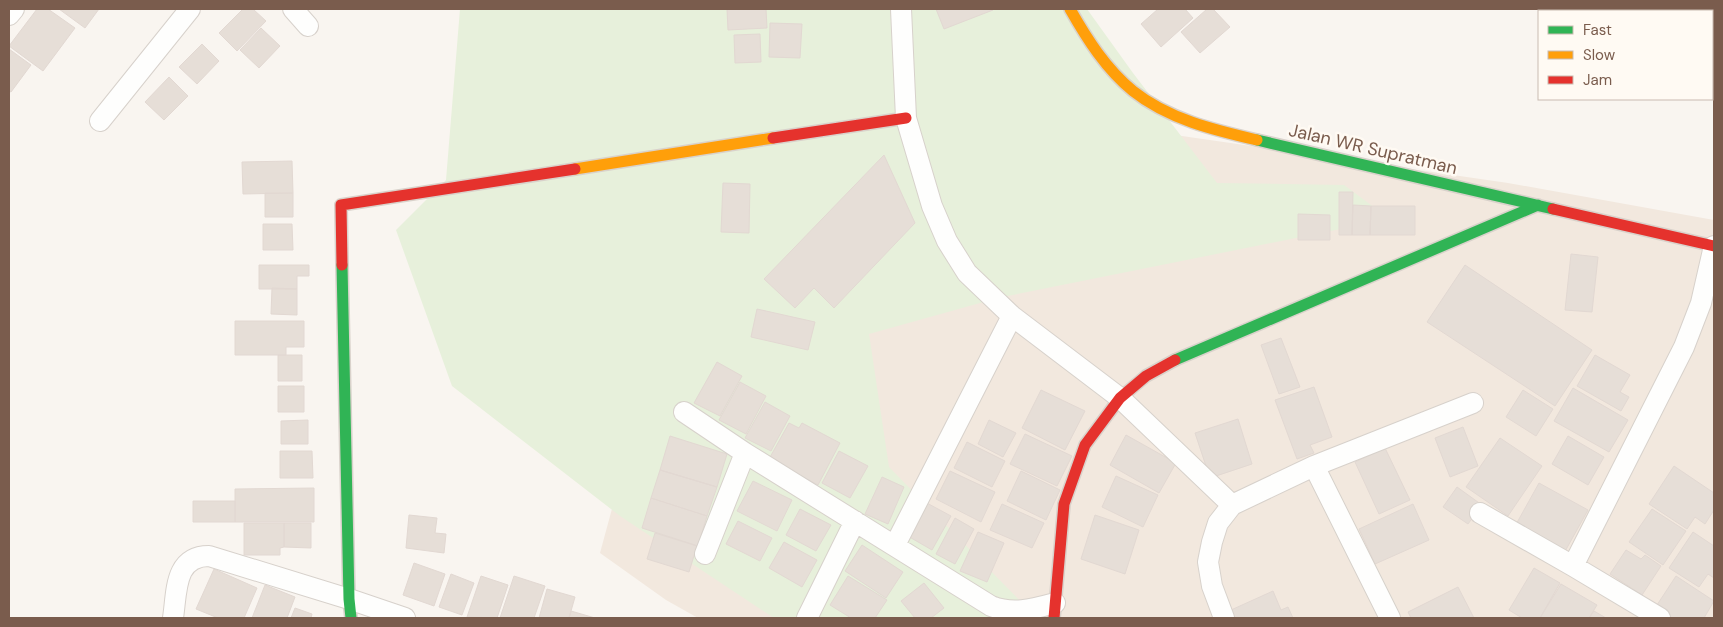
<svg xmlns="http://www.w3.org/2000/svg" width="1723" height="627" font-family="'DM Sans',sans-serif">
<style>
.residential{fill:#f2e8de}
.green{fill:#e7f0db}
.building{fill:#e6ded7;stroke:#e2d8d2}
.lines{fill:none;stroke-linecap:round;stroke-linejoin:round}
.street-casing{stroke:#d7d1cb;stroke-width:22}
.fast-casing{stroke:#d9d2cb;stroke-width:14}
.slow-casing{stroke:#d9d2cb;stroke-width:14}
.jam-casing{stroke:#d9d2cb;stroke-width:14}
.street{stroke:#fefefd;stroke-width:20}
.fast{stroke:#30b455;stroke-width:11}
.slow{stroke:#ff9f0a;stroke-width:11}
.jam{stroke:#e5322d;stroke-width:11}
.labels{text-anchor:middle;dominant-baseline:central;stroke-width:5;stroke-linejoin:round;paint-order:stroke}
.street-label{font-size:18px;fill:#7a5c4d;stroke:#fffaf3}
</style>
<rect width="100%" height="100%" fill="#f9f5f0"/>
<!-- residential -->
<path class="residential" d="M996 109 1508 183 1714 220V618H698L666 600 600 553 709 151Z"/>
<!-- green -->
<path class="green" d="M460 9H1087L1133 73 1217 183 1344 185 1390 219 998 298 869 334 889 467 1025 606 1019 618H774L620 516 452 386 396 230 446 180Z"/>
<!-- building -->
<path class="building" d="M37 9H48L75 28 43 71 9 46Z
M59 9H99L85 28Z
M243 9H253L266 21 237 51 219 33Z
M727 9H766L767 28 728 30Z
M936 9H992L993 10 944 29Z
M1158 9H1185L1193 18 1161 47 1141 24Z
M1207 9H1213L1230 27 1200 53 1181 32Z
M770 23 802 24 800 58 769 57Z
M261 28 280 46 259 68 240 50Z
M760 34 761 62 735 63 734 35Z
M202 44 219 61 197 84 179 67Z
M9 49 31 65 11 92 9 91Z
M169 77 188 96 164 120 145 102Z
M884 155 915 223 834 308 814 288 795 308 764 279Z
M292 161 293 193 243 194 242 162Z
M723 183 750 184 749 233 721 232Z
M1339 192H1353L1352 235H1339Z
M265 193H293V217H265Z
M1353 205 1371 206 1370 235H1352Z
M1371 206H1415V235H1370Z
M1298 214 1330 215V240H1298Z
M263 224H292L293 250H263Z
M1571 254 1598 257 1592 312 1565 310Z
M259 265H309V276H297V289H259Z
M1465 265 1592 350 1555 406 1427 322Z
M272 288 297 289V315L271 314Z
M757 309 815 322 808 350 751 337Z
M235 321H304V347H286V355H235Z
M1281 338 1300 387 1279 394 1261 345Z
M278 355H302V381H278Z
M1595 355 1630 375 1620 392 1629 397 1621 411 1577 386Z
M717 362 742 376 720 416 694 403Z
M740 382 766 396 746 434 719 420Z
M278 386H304V412H278Z
M1314 387 1332 437 1310 445 1314 453 1297 459 1275 400Z
M1573 388 1628 420 1609 452 1554 421Z
M1041 390 1085 411 1065 450 1022 428Z
M1523 390 1553 409 1536 436 1506 417Z
M765 402 790 416 771 451 745 438Z
M1238 419 1252 464 1210 478 1195 433Z
M308 420V444H281V421Z
M989 420 1016 433 1003 457 978 444Z
M789 423 799 428 802 423 840 443 818 485 769 459Z
M1463 427 1478 466 1450 477 1435 438Z
M1025 434 1072 456 1057 486 1010 464Z
M1126 435 1176 463 1159 493 1110 465Z
M670 436 727 454 717 487 660 470Z
M1568 436 1604 457 1588 485 1552 464Z
M1500 438 1542 466 1508 516 1466 487Z
M967 442 1005 461 992 487 954 468Z
M1385 448 1410 500 1379 514 1355 462Z
M280 451H312L313 478H280Z
M839 451 868 466 850 498 822 483Z
M1674 466 1714 493V510L1705 524 1695 517 1687 529 1649 504Z
M660 470 717 487 707 516 651 498Z
M950 471 995 492 981 522 936 499Z
M1021 471 1060 490 1046 520 1007 501Z
M1116 476 1158 495 1143 527 1102 507Z
M882 477 904 487 888 524 865 514Z
M753 481 792 500 777 531 737 511Z
M1539 483 1588 510 1563 555 1514 528Z
M1457 487 1482 505 1468 524 1443 507Z
M314 488V522H235V489Z
M651 498 707 516 698 546 642 528Z
M193 501H235V522H193Z
M925 502 951 516 932 550 906 535Z
M1002 504 1044 523 1032 548 990 530Z
M1413 504 1429 540 1375 564 1359 529Z
M800 509 831 525 816 551 786 535Z
M1652 509 1686 531 1663 565 1629 542Z
M409 515 437 518 435 533 446 534 444 553 406 548Z
M1095 515 1139 530 1125 574 1081 559Z
M955 518 974 529 955 564 936 554Z
M738 521 772 538 760 561 726 544Z
M244 523H284V547L280 548V555H244Z
M284 523H311V548L284 547Z
M978 532 1004 543 987 582 960 571Z
M1693 532 1714 546V578L1708 574 1699 587 1669 568Z
M655 533 697 546 689 572 647 559Z
M784 542 817 560 802 587 769 568Z
M862 545 903 572 886 598 845 571Z
M1626 550 1641 559 1645 555 1661 566 1642 595 1610 574Z
M414 563 445 574 434 606 403 595Z
M1534 568 1560 583 1540 618H1522L1509 610Z
M214 569 257 588 244 618H218L196 609Z
M451 574 474 583 462 615 439 607Z
M481 576 508 585 497 618 467 617Z
M514 576 545 586 534 618H500Z
M848 576 887 600 875 618H851L830 605Z
M1676 576 1714 601 1704 618H1671L1655 608Z
M924 583 944 608 931 618H915L901 601Z
M1561 584 1597 605 1589 618H1540Z
M265 585 295 597 287 618H252Z
M1458 587 1474 618H1411L1408 612Z
M547 589 575 597 569 618H539Z
M1273 591 1281 610 1288 607 1293 618H1235L1231 610Z
M295 608 312 614 311 618H291Z
M571 611 595 618H569Z
M1594 611 1606 618H1589Z"/>
<g class="lines">
<!-- street casing -->
<g class="street-casing">
<path id="street" d="M293 9 308 26
M901 9 906 118 932 206 947 241 967 273 1012 316 1120 398 1232 505
M9 15 14 9
M100 121 190 9
M684 412 745 453 991 606C1013 615 1033 609 1055 603
M1314 466 1390 618
M1480 513 1573 566 1660 618
M895 545 1012 316
M705 554 745 453
M1573 566 1684 347 1701 303 1714 246
M173 618C177 592 174 556 209 556L349 599 405 618
M807 618 855 521
M1224 618 1212 586 1208 562 1212 542 1218 523 1232 505 1314 466 1473 403"/>
</g>
<!-- fast casing -->
<g class="fast-casing">
<path id="fast" d="M1257 140 1553 209
M342 265 349 599 351 618
M1175 360 1538 205"/>
</g>
<!-- slow casing -->
<g class="slow-casing">
<path id="slow" d="M1070 9C1087 39 1106 69 1133 91 1168 119 1214 130 1257 140
M575 169 773 138"/>
</g>
<!-- jam casing -->
<g class="jam-casing">
<path id="jam" d="M773 138 906 118
M1553 209 1714 246
M342 265 341 205 575 169
M1054 618 1064 504 1085 445 1120 398 1146 376 1175 360"/>
</g>
<!-- street -->
<use href="#street" class="street"/>
<!-- fast -->
<use href="#fast" class="fast"/>
<!-- slow -->
<use href="#slow" class="slow"/>
<!-- jam -->
<use href="#jam" class="jam"/>
</g>
<g class="labels">
<!-- street labels -->
<g class="street-label">
<text transform="translate(1373 149) rotate(13)">Jalan WR Supratman</text>
</g>
</g>
<!-- border -->
<rect width="1723" height="627" fill="none" stroke="#7a5c4d" stroke-width="20"/>
<!-- legend -->
<rect x="1538" y="10" width="175" height="90" fill="#fffaf3" stroke="#cabbb1"/>
<rect x="1548" y="26" width="25" height="8" fill="#30b455" stroke="#cabbb1"/>
<text x="1583" y="35" font-size="15" fill="#7a5c4d">Fast</text>
<rect x="1548" y="51" width="25" height="8" fill="#ff9f0a" stroke="#cabbb1"/>
<text x="1583" y="60" font-size="15" fill="#7a5c4d">Slow</text>
<rect x="1548" y="76" width="25" height="8" fill="#e5322d" stroke="#cabbb1"/>
<text x="1583" y="85" font-size="15" fill="#7a5c4d">Jam</text>
</svg>
